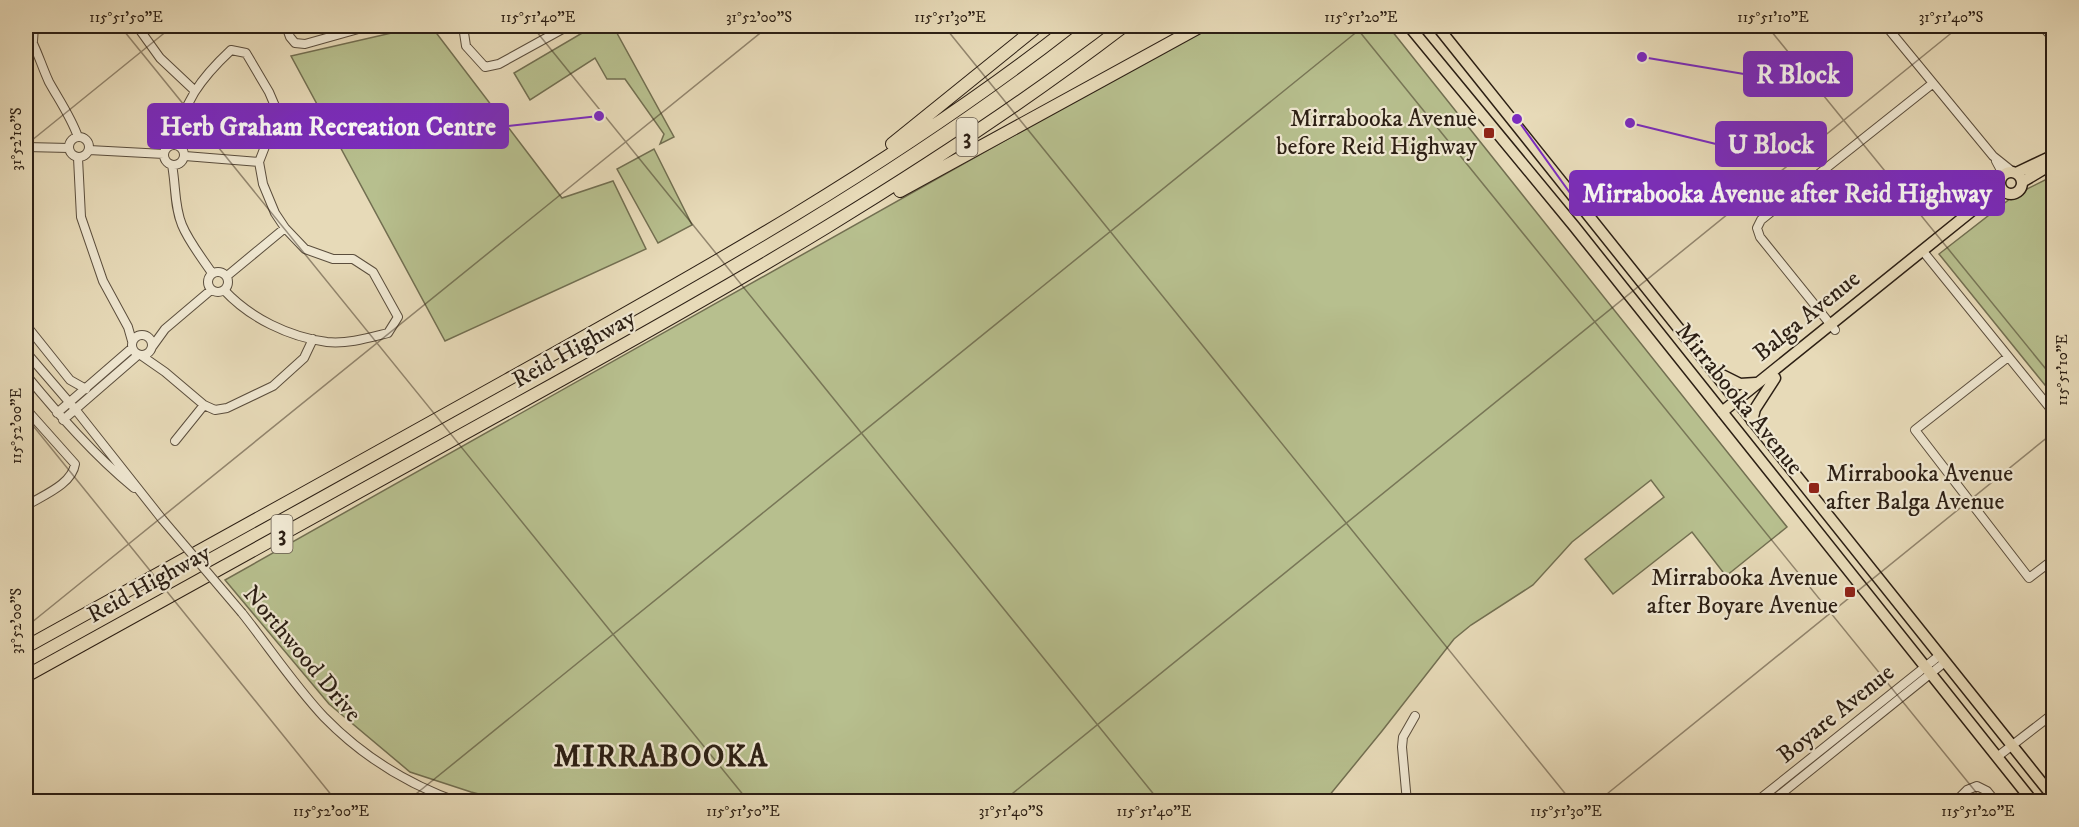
<svg xmlns="http://www.w3.org/2000/svg" width="2079" height="827" font-family="'IM FELL DW Pica',serif">
<style>
.green{fill:#b7bf8e;stroke:#726f51;stroke-width:1.5}
.lines{fill:none;stroke-linecap:round;stroke-linejoin:round}
.minor-casing{stroke:#5b4e3d;stroke-width:10}
.major-casing{stroke:#2c1f14;stroke-width:13}
.highway-casing{stroke:#2c1f14;stroke-width:14}
.minor{stroke:#efe7d1;stroke-width:8}
.major{stroke:#e7dab8;stroke-width:10}
.highway{stroke:#e7dab8;stroke-width:12}
.minor-bridge-casing{stroke:#5b4e3d;stroke-width:10;stroke-linecap:butt}
.minor-bridge{stroke:#efe7d1;stroke-width:8}
.ticks{fill:none;stroke:#2c1f14;stroke-width:1.5;stroke-opacity:0.45}
.poi-dot{fill:#8f2418;stroke:#efe7d1;stroke-width:2}
.labels{text-anchor:middle;dominant-baseline:central;stroke-width:4.5;stroke-linejoin:round;paint-order:stroke}
.shield{fill:#efe7d1;stroke:#665b4d;stroke-width:1.5}
.shield-label{font-size:22px;font-weight:bold;fill:#2c1f14}
.poi-label{font-size:24px;fill:#2c1f14;stroke:#efe7d1;text-anchor:end}
.street-label{font-size:24px;fill:#2c1f14;stroke:#efe7d1}
.district-label{font-size:30px;font-weight:bold;letter-spacing:1.5px;fill:#2c1f14;stroke:#efe7d1}
.leader{fill:none;stroke:#7b2cbf;stroke-width:2}
.callout-dot{fill:#7b2cbf;stroke:#efe7d1;stroke-width:2}
.callout{fill:#7b2cbf;stroke:#7b2cbf;stroke-width:2}
.callout-label{font-size:26px;text-anchor:middle;font-weight:bold;fill:#fff}
.neatline{fill:none;stroke:#2c1f14;stroke-width:2}
.ticks-label{font-size:15px;text-anchor:middle;fill:#2c1f14}
</style>
<rect width="100%" height="100%" fill="#e7dab8"/>
<filter id="stains"><feTurbulence type="fractalNoise" baseFrequency=".00333" numOctaves="4"/><feColorMatrix values="0 0 0 0 .2 0 0 0 0 .09 0 0 0 0 .02 0 0 0 .5 -.17"/></filter>
<radialGradient id="worn" r=".72"><stop offset=".6" stop-color="#630" stop-opacity="0"/><stop offset="1" stop-color="#630" stop-opacity=".3"/></radialGradient>
<!-- green -->
<path class="green" d="M422 26H431L562 198 613 181 646 249 445 341 291 56Z
M594 26H613L674 137 660 144 664 134 625 79H607L595 58 530 100 514 73Z
M1208 26H1388L1787 527 1726 576 1692 532 1613 594 1585 559 1664 497 1651 480 1572 542 1533 585 1471 625 1454 639 1382 731 1324 802 506 801 471 792 410 772 329 704 225 580Z
M654 149 692 225 658 243 617 169Z
M2053 176V395L1939 254 2015 195Z"/>
<g class="lines">
<!-- minor casing -->
<g class="minor-casing">
<path id="minor" d="M137 26 160 58 194 90
M286 26 290 37 295 43 305 44 369 26
M463 26 466 46 485 67 499 64 568 26
M1886 26 1993 156 2013 172
M2042 26 2054 39
M26 30C36 46 41 65 49 82 59 100 71 117 78 137
M33 41 34 26
M69 147a10 10 0 1 1 20 0a10 10 0 1 1-20 0Z
M164 155a10 10 0 1 1 20 0a10 10 0 1 1-20 0Z
M176 145C182 103 201 78 231 50L246 53 269 92 278 113 259 162 263 184 275 213 285 228 305 249 333 259H353L373 272 398 317 388 333C368 338 348 344 327 342 289 337 250 318 224 290
M26 147 69 148
M89 150 164 154
M185 156 259 162
M78 158 81 217 103 281 128 327 132 341
M1996 161 2003 174
M172 165C176 185 174 206 182 225 189 242 202 258 212 273
M1926 255 2054 413
M208 282a10 10 0 1 1 20 0a10 10 0 1 1-20 0Z
M227 276 285 228
M26 325 70 380 86 389
M1835 330 1760 237 1757 228 1761 220 1932 84
M132 345a10 10 0 1 1 20 0a10 10 0 1 1-20 0Z
M152 347 165 329 211 290
M26 352 75 409 162 519
M142 356 165 372 204 405 215 410 227 408 273 386 304 358 313 339
M2008 357 1915 430 2029 578 2054 559
M26 375C59 415 94 455 134 488
M26 409 75 464C72 485 41 496 26 506
M57 413 132 348
M63 420 138 355
M175 441 204 405
M242 613C269 647 294 685 324 717 362 756 407 784 458 802
M1997 757 2054 713
M458 801 473 802
M1407 802 1402 747 1403 737 1415 716
M1756 802 1940 655
M1771 802 1945 662
M1955 802 1967 790 1977 786 1987 791 1996 802"/>
</g>
<!-- major casing -->
<g class="major-casing">
<path id="major" d="M1409 26 1574 226 2033 802
M1437 26 2054 798
M2000 183a11 11 0 1 1 22 0a11 11 0 1 1-22 0Z
M2016 173 2054 155
M2022 182 2054 163
M1987 205 2003 192
M1718 373 1740 384 1756 383
M1722 412 1974 209 1999 184
M1752 421 1755 409 1775 378"/>
</g>
<!-- highway casing -->
<g class="highway-casing">
<path id="highway" d="M892 144 1038 26
M900 191 1201 26
M26 647C186 559 347 469 507 380 701 272 896 163 1071 26
M26 676C188 586 351 496 514 406 724 290 933 172 1124 26"/>
</g>
<!-- minor -->
<use href="#minor" class="minor"/>
<!-- major -->
<use href="#major" class="major"/>
<!-- highway -->
<use href="#highway" class="highway"/>
<!-- minor-bridge casing -->
<g class="minor-bridge-casing">
<path id="minor-bridge" d="M162 519 242 613"/>
</g>
<!-- minor-bridge -->
<use href="#minor-bridge" class="minor-bridge"/>
</g>
<!-- ticks -->
<path class="ticks" d="M120 26 749 802M532 26 1160 802M944 26 1572 802M1355 26 1984 802M1767 26 2054 379M26 145 173 26M26 417 337 802M26 627 769 26M406 802 1364 26M1002 802 1960 26M1597 802 2054 432"/>
<!-- markers -->
<g class="poi-dot">
<rect x="1483" y="127" width="12" height="12" rx="3"/>
<rect x="1808" y="482" width="12" height="12" rx="3"/>
<rect x="1844" y="586" width="12" height="12" rx="3"/>
</g>
<g class="labels">
<!-- shield labels -->
<g class="shield">
<rect x="956.5" y="118" width="21" height="38" rx="4.5"/>
<rect x="271.5" y="515" width="21" height="38" rx="4.5"/>
</g>
<g class="shield-label">
<text x="967" y="137">3</text>
<text x="282" y="534">3</text>
</g>
<!-- poi labels -->
<g class="poi-label">
<text x="1477" y="119">Mirrabooka Avenue<tspan x="1477" dy="28">before Reid Highway</tspan></text>
<text x="1826" y="474" text-anchor="start">Mirrabooka Avenue<tspan x="1826" dy="28">after Balga Avenue</tspan></text>
<text x="1838" y="578">Mirrabooka Avenue<tspan x="1838" dy="28">after Boyare Avenue</tspan></text>
</g>
<!-- street labels -->
<g class="street-label">
<text transform="translate(1807 316) rotate(-39)">Balga Avenue</text>
<text transform="translate(574 349) rotate(-29)">Reid Highway</text>
<text transform="translate(1739 399) rotate(51)">Mirrabooka Avenue</text>
<text transform="translate(149 584) rotate(-29)">Reid Highway</text>
<text transform="translate(302 654) rotate(50)">Northwood Drive</text>
<text transform="translate(1836 714) rotate(-39)">Boyare Avenue</text>
</g>
<!-- district labels -->
<g class="district-label">
<text x="661" y="757">MIRRABOOKA</text>
</g>
</g>
<!-- callouts -->
<path class="leader" d="M1642 57L1744 74M599 116L508 126M1630 123L1716 144M1517 119L1570 193"/>
<g class="callout-dot">
<circle cx="1642" cy="57" r="6"/>
<circle cx="599" cy="116" r="6"/>
<circle cx="1630" cy="123" r="6"/>
<circle cx="1517" cy="119" r="6"/>
</g>
<g class="callout">
<rect x="1744" y="52" width="108" height="44" rx="6"/>
<rect x="148" y="104" width="360" height="44" rx="6"/>
<rect x="1716" y="122" width="110" height="44" rx="6"/>
<rect x="1570" y="171" width="434" height="44" rx="6"/>
</g>
<g class="callout-label">
<text x="1798" y="83">R Block</text>
<text x="328" y="135">Herb Graham Recreation Centre</text>
<text x="1771" y="153">U Block</text>
<text x="1787" y="202">Mirrabooka Avenue after Reid Highway</text>
</g>
<!-- margin -->
<rect width="2079" height="827" fill="none" stroke="#e7dab8" stroke-width="66"/>
<rect x="33" y="33" width="2013" height="761" class="neatline"/>
<g class="ticks-label">
<text x="126" y="22">115°51'50"E</text>
<text x="538" y="22">115°51'40"E</text>
<text x="759" y="22">31°52'00"S</text>
<text x="950" y="22">115°51'30"E</text>
<text x="1361" y="22">115°51'20"E</text>
<text x="1773" y="22">115°51'10"E</text>
<text x="1951" y="22">31°51'40"S</text>
<text transform="translate(16 139) rotate(-90)" y="5">31°52'10"S</text>
<text transform="translate(2062 370) rotate(-90)" y="5">115°51'10"E</text>
<text transform="translate(16 426) rotate(-90)" y="5">115°52'00"E</text>
<text transform="translate(16 621) rotate(-90)" y="5">31°52'00"S</text>
<text x="331" y="816">115°52'00"E</text>
<text x="743" y="816">115°51'50"E</text>
<text x="1011" y="816">31°51'40"S</text>
<text x="1154" y="816">115°51'40"E</text>
<text x="1566" y="816">115°51'30"E</text>
<text x="1978" y="816">115°51'20"E</text>
</g>
<rect width="100%" height="100%" filter="url(#stains)"/>
<rect width="100%" height="100%" fill="url(#worn)"/>
</svg>
